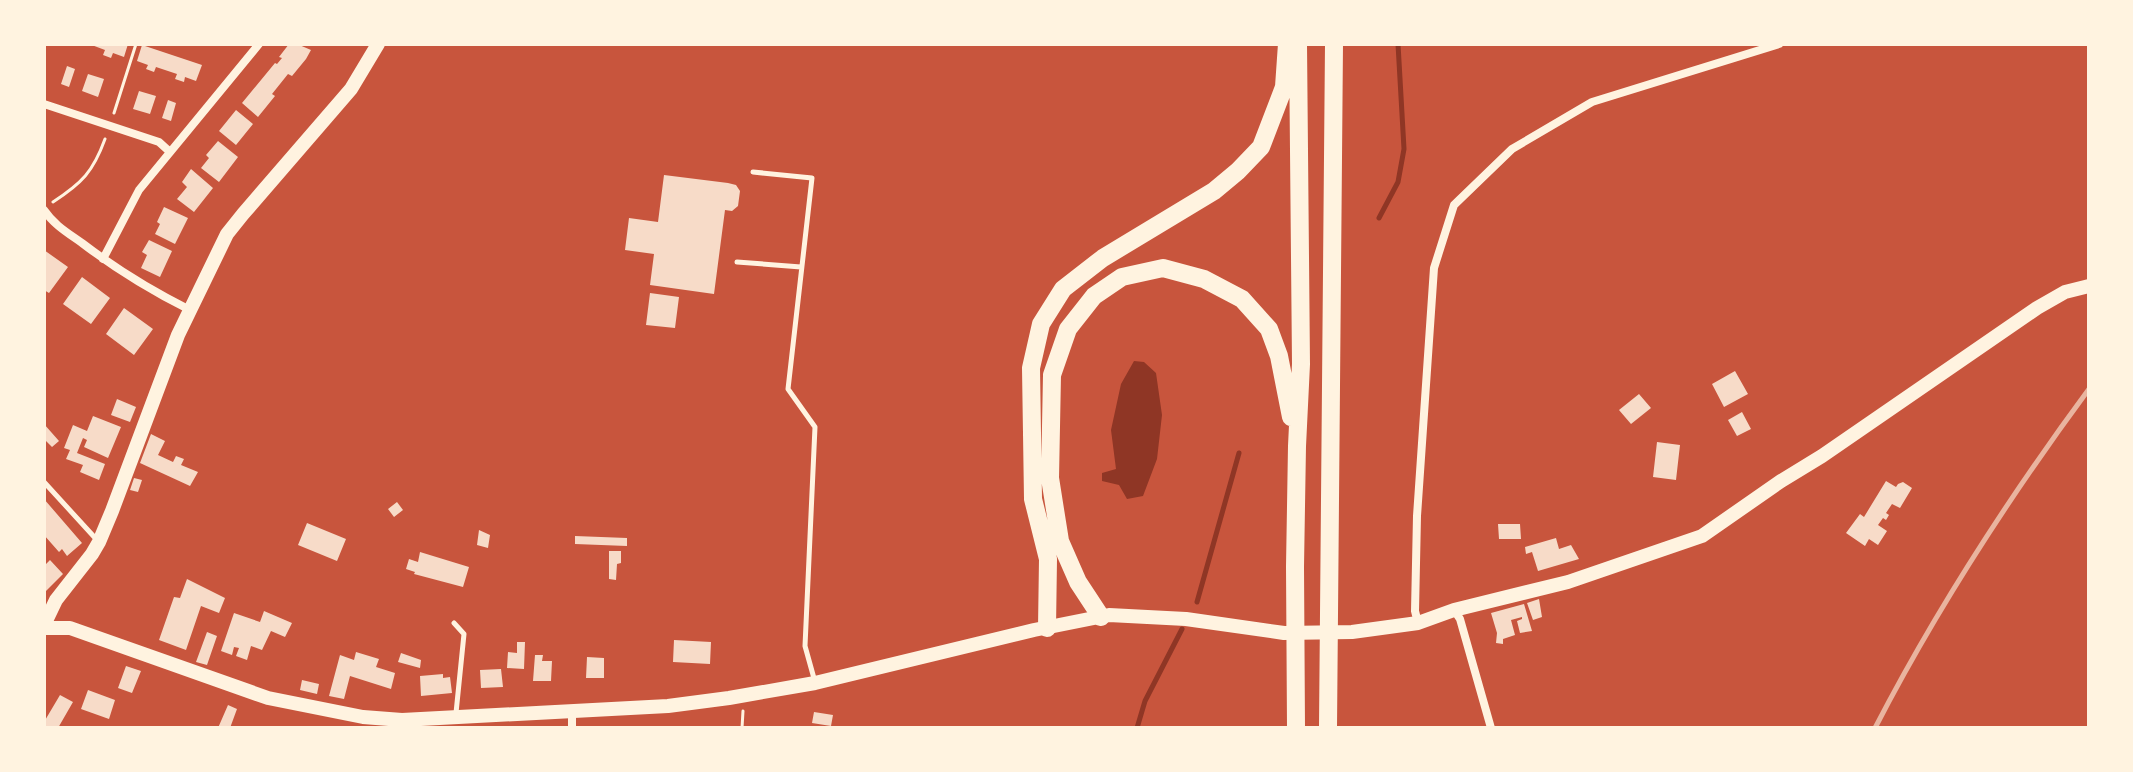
<svg xmlns="http://www.w3.org/2000/svg" width="2133" height="772" font-family="'Roboto Condensed',sans-serif">
<style>
.water{fill:#8f3625}
.lines{fill:none;stroke-linecap:round;stroke-linejoin:round}
.stream{stroke:#8f3625;stroke-width:5}
.building{fill:#f7dbc8}
.path{stroke:#fff3e0;stroke-width:3}
.service{stroke:#fff3e0;stroke-width:5}
.minor{stroke:#fff3e0;stroke-width:8}
.tertiary{stroke:#fff3e0;stroke-width:14}
.trunk{stroke:#fff3e0;stroke-width:18}
.rail{stroke:#e9b49f;stroke-width:5}
</style>
<rect width="100%" height="100%" fill="#c8553d"/>
<!-- water -->
<path class="water" d="M1134 361 1144 362 1156 373 1162 415 1157 459 1143 496 1127 499 1119 485 1102 481V473L1116 469 1111 430 1121 384Z"/>
<g class="lines">
<!-- stream -->
<path class="stream" d="M1379 218 1398 182 1404 149 1398 44
M1197 602 1239 453
M1137 728 1145 701 1182 629"/>
</g>
<!-- building -->
<path class="building" d="M89 44H128L124 57 113 53 111 58 103 55 105 50Z
M289 44H297L311 50 306 59 292 76 288 74 272 94 275 96 258 117 242 103 275 63 277 64 282 58 279 57Z
M142 45 202 65 196 81 185 77 184 82 175 79 177 74 156 67 154 72 146 69 148 65 137 61Z
M67 66 75 69 69 87 61 84Z
M88 74 104 79 98 97 82 91Z
M139 91 156 96 150 114 133 109Z
M168 100 176 103 171 121 162 118Z
M236 110 253 124 236 145 219 131Z
M218 141 238 157 219 182 201 168 209 158 206 155Z
M191 169 213 188 194 212 177 199 187 187 182 182Z
M664 175 728 183 736 185 740 191 738 206 732 211 725 210 714 294 650 285 654 254 625 250 629 218 658 222Z
M164 207 188 218 175 244 155 234 160 224 157 222Z
M149 240 172 251 160 277 141 268 147 255 142 252Z
M44 250 68 267 49 293 44 290Z
M82 277 110 298 91 324 63 304Z
M650 293 679 297 675 328 646 325Z
M124 308 153 329 134 355 106 334Z
M1735 371 1748 394 1724 407 1712 384Z
M1639 394 1651 408 1631 424 1619 410Z
M117 399 136 407 130 422 111 415Z
M1742 412 1751 429 1737 436 1728 420Z
M93 416 121 427 108 458 84 447 87 440 83 438 77 453 105 464 99 480 80 472 83 465 66 459 70 450 64 448 73 425 87 431Z
M44 424 59 441 52 447 44 439Z
M151 434 165 441 158 455 173 462 176 456 184 459 181 465 198 472 190 486 140 463Z
M1657 442 1680 445 1676 480 1653 477Z
M134 478 142 480 138 492 130 490Z
M1886 481 1896 487 1898 484 1903 482 1912 488 1900 508 1892 504 1886 513 1889 515 1886 520 1883 518 1878 525 1887 531 1878 545 1869 539 1865 546 1846 533 1860 514 1864 517Z
M44 499 82 543 67 556 62 549 59 552 44 535Z
M397 502 403 510 394 517 388 509Z
M307 523 346 539 337 561 298 545Z
M1498 524H1520L1521 539H1499Z
M479 530 490 535 488 548 477 545Z
M575 536 627 538V546L575 544Z
M1556 538 1559 549 1571 545 1579 559 1538 571 1532 552 1526 554 1525 547Z
M609 551H621V563L617 564 616 580 609 579Z
M420 552 469 567 463 587 414 574 415 572 406 569 409 559 418 562Z
M50 560 63 574 44 593V566Z
M187 579 225 598 219 613 201 606 186 650 159 640 174 597 180 598Z
M1539 599 1542 617 1533 620 1527 603Z
M1524 604 1532 631 1520 633 1517 621 1522 619V617L1511 620 1515 635 1503 639V644L1496 643 1497 633 1491 613Z
M264 611 292 623 285 637 271 631 262 650 251 646 247 660 236 656 239 648 234 647 232 655 221 651 234 613 260 622Z
M207 632 217 636 207 665 196 662Z
M674 640 711 642 710 664 673 662Z
M517 642H525L524 669 507 668 508 652 517 653Z
M356 652 379 659 376 667 395 673 391 689 350 676 344 699 329 696 340 655 354 660Z
M401 653 421 660 420 668 398 662Z
M535 655H543L542 661H552L551 681H533Z
M587 657 604 658V678H586Z
M126 666 141 671 132 693 118 688Z
M501 669 503 687 481 688 480 670Z
M443 674V678L450 677 452 693 421 696 420 676Z
M302 680 319 684 317 694 300 690Z
M88 690 115 700 109 719 81 709Z
M60 695 73 702 58 728H44V722Z
M228 705 237 709 230 728H218Z
M814 712 833 715 831 726 812 723Z"/>
<g class="lines">
<!-- path -->
<path class="path" d="M114 113 136 44
M53 202C82 183 93 172 105 139
M742 728 743 711"/>
<!-- service -->
<path class="service" d="M753 172 812 178 788 389 815 427 805 646 815 682
M737 262 801 267
M44 482 97 540
M454 623 464 634 456 713"/>
<!-- minor -->
<path class="minor" d="M44 104 159 142 170 152
M44 210C54 225 68 233 82 243 116 269 152 291 190 310
M103 259 139 190 259 44
M1454 610 1460 619 1491 728
M1418 623 1415 611 1417 516 1434 268 1454 205 1512 149 1592 102 1779 44
M572 711V728"/>
<!-- tertiary -->
<path class="tertiary" d="M44 625 56 600 92 554 99 542 112 511 178 335 227 234 243 214 351 89 378 44
M44 628H70L268 698 363 717 402 720 668 706 729 698 815 683 1034 630 1109 615 1186 619 1284 633 1352 632 1418 623 1454 610 1568 582 1702 536 1781 481 1822 456 2037 308 2065 292 2089 286"/>
<!-- trunk -->
<path class="trunk" d="M1101 617 1078 582 1060 541 1050 478 1052 375 1068 329 1094 296 1122 277 1163 268 1204 279 1242 299 1269 329 1279 356 1291 417
M1047 628 1048 559 1033 499 1031 368 1041 324 1063 289 1103 258 1214 191 1238 171 1261 147 1284 87 1287 44
M1296 728 1295 567 1297 446 1301 364 1298 44
M1328 728 1334 44"/>
<!-- rail -->
<path class="rail" d="M1875 728C1936 610 2010 496 2089 389"/>
</g>
<!-- border -->
<rect width="2133" height="772" fill="none" stroke="#fff3e0" stroke-width="92"/>
</svg>
